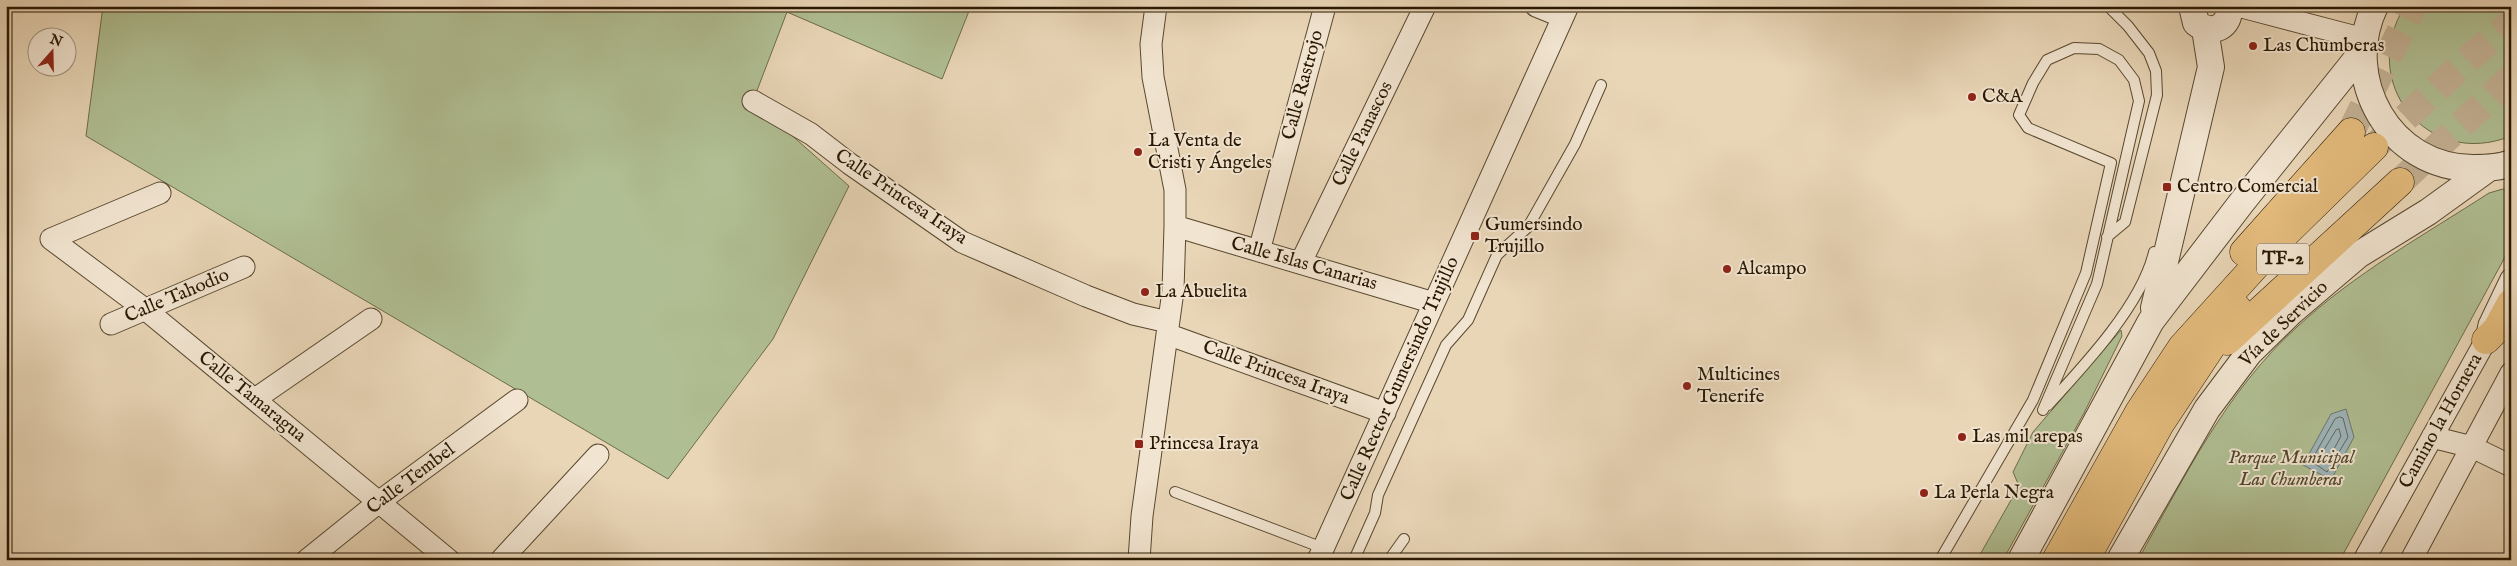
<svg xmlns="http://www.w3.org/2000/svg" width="2517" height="566" font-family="'IM FELL English',serif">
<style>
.green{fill:#b0bf93;stroke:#6c6c4a}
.water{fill:#9eb6bb;stroke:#6f7771}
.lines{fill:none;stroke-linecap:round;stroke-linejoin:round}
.shore{stroke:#63675e;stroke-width:1}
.motorway-tunnel{stroke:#c2b093;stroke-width:28;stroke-dasharray:28 14;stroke-linecap:butt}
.service-casing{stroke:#58482f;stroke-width:12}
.minor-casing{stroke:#58482f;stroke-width:23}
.tertiary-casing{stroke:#58482f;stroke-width:28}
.motorway-casing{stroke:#281802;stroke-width:29}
.service{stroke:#f1e4d0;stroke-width:10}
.minor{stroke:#f1e4d0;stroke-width:21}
.tertiary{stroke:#f1e4d0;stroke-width:26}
.motorway{stroke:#e4bb7c;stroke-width:28}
.poi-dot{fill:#8f2418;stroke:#f1e4d0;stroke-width:2}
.labels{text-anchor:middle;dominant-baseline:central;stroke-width:4;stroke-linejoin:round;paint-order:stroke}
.shield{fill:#f1e4d0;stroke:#645540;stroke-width:1}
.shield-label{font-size:18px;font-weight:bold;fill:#281802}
.poi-label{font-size:19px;fill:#281802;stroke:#f1e4d0;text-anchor:start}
.street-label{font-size:19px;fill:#281802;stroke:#f1e4d0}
.park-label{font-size:19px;font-style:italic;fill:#514a2e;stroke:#f1e4d0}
</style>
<rect width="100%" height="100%" fill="#e9d6b7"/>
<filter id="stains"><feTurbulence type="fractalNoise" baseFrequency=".004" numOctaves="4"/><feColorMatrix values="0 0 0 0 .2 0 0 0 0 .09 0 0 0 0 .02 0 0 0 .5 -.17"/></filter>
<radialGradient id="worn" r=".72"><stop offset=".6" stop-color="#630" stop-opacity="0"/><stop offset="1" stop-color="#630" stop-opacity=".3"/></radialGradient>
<!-- green -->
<path class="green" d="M103 6H433L444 12 446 6H971L942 79 787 12 753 101 849 186 773 339 668 479 86 136Z
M2405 6H2511V136C2427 170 2357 82 2405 6Z
M2503 189 2511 193V246L2340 560H2138C2184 478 2226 391 2297 327 2354 274 2424 235 2489 193Z
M2121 330 2122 336 2084 413 2003 560H1977L2019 486 2013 472 2033 432Z"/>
<!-- water -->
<path class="water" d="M2346 409 2354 437 2331 480 2303 465 2331 414Z"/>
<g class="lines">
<!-- shore -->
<path class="shore" d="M2340 417 2343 418 2348 437 2327 472 2311 461 2335 419Z
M2339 429 2341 436 2327 462 2324 463 2319 458 2336 430Z"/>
<!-- motorway-tunnel -->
<path class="motorway-tunnel" d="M2351 132 2413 6
M2375 146 2474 54 2511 23
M2400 182 2511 78"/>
<!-- service casing -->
<g class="service-casing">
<path id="service" d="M2107 237 2125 222 2157 95 2156 71 2149 53 2128 26 2108 6
M2048 405C2084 366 2142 304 2154 252
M1175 492 1323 548
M1354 560 1375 513 1378 495 1446 345 1468 320 1497 255 1528 227 1575 144 1601 85
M1389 560 1404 539
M1940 560 2033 400 2086 273 2111 163 2028 128 2019 115 2033 83 2047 60 2074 48 2099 49 2119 60 2134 80 2139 101 2097 284 2043 410"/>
</g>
<!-- minor casing -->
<g class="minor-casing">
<path id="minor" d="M1536 6 1563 17
M2238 6 2364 39
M753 101 811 134 850 164 962 242 1086 296 1133 314 1168 322
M160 193 51 239 146 310 449 560
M1175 226 1434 303
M1259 251 1325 6
M1301 262 1425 6
M111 324 244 267
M1167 334 1385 413
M255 399 371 319
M2432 437 2472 447 2511 466
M307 560 380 501 517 400
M501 560 598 455
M1139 560 1142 516 1173 291 1175 226V190L1153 77 1151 44 1156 6
M1318 560 1568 6
M2364 560 2486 340 2489 325 2511 279
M2411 560 2511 373"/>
</g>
<!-- tertiary casing -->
<g class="tertiary-casing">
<path id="tertiary" d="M2192 6 2196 23C2212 36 2231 27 2229 6
M2375 6C2340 79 2390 168 2473 168 2485 168 2499 168 2511 163
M2154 308 2211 67 2205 29
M2021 560 2151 321 2242 202 2363 51
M2120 560 2207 409 2249 353 2292 311 2358 255 2428 212 2489 168"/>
</g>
<!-- motorway casing -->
<g class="motorway-casing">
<path id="motorway" d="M2244 252 2351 132
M2486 340 2497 329 2511 303
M2227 341 2400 182
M2056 560 2139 412 2182 347 2279 240 2374 147
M2085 560 2160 424 2237 308"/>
</g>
<!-- service -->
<use href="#service" class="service"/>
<!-- minor -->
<use href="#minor" class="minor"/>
<!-- tertiary -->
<use href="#tertiary" class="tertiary"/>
<!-- motorway -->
<use href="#motorway" class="motorway"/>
</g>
<!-- markers -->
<g class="poi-dot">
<circle cx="2253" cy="46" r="5"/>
<circle cx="1972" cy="97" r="5"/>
<circle cx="1138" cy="152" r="5"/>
<rect x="2162" y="182" width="10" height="10" rx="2.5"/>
<rect x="1470" y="231" width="10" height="10" rx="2.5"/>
<circle cx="1727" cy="269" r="5"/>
<circle cx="1145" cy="292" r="5"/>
<circle cx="1687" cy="386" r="5"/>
<circle cx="1962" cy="437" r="5"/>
<rect x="1134" y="439" width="10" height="10" rx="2.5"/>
<circle cx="1924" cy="493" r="5"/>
</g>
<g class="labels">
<!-- shield labels -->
<rect class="shield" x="2257" y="243.5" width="52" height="31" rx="4"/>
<g class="shield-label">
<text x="2283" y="259">TF-2</text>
</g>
<!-- poi labels -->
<g class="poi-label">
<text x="2263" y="46">Las Chumberas</text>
<text x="1982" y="97">C&amp;A</text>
<text x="1148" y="141">La Venta de<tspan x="1148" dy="22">Cristi y Ángeles</tspan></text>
<text x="2177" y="187">Centro Comercial</text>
<text x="1485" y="225">Gumersindo<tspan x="1485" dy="22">Trujillo</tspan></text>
<text x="1737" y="269">Alcampo</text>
<text x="1155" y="292">La Abuelita</text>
<text x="1697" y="375">Multicines<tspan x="1697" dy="22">Tenerife</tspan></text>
<text x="1972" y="437">Las mil arepas</text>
<text x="1149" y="444">Princesa Iraya</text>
<text x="1934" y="493">La Perla Negra</text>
</g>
<!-- street labels -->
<g class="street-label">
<text transform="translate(1303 85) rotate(-75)">Calle Rastrojo</text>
<text transform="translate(1363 134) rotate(-64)">Calle Panascos</text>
<text transform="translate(901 197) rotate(34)">Calle Princesa Iraya</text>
<text transform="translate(1304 264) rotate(16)">Calle Islas Canarias</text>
<text transform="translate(177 296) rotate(-23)">Calle Tahodio</text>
<text transform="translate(2284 324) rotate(-44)">Vía de Servicio</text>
<text transform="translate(1276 373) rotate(20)">Calle Princesa Iraya</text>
<text transform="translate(1400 379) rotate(-66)">Calle Rector Gumersindo Trujillo</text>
<text transform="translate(252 397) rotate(39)">Calle Tamaragua</text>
<text transform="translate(2441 421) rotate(-61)">Camino la Hornera</text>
<text transform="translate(411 479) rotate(-37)">Calle Tembel</text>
</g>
<!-- park labels -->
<g class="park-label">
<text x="2291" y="458">Parque Municipal<tspan x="2291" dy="22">Las Chumberas</tspan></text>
</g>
</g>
<!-- margin -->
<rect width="2517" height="566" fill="none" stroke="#e9d6b7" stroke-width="25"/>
<rect x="8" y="8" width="2502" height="551" fill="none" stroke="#281802" stroke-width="2.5"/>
<rect x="12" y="12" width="2492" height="541" fill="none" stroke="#281802"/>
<!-- north arrow -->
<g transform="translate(52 52) rotate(20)"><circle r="24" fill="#f1e4d0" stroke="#a1927e"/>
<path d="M0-4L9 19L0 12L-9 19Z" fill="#8f2418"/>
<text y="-8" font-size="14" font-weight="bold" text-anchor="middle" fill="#281802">N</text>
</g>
<rect width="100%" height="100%" filter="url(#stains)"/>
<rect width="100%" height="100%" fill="url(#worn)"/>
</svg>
